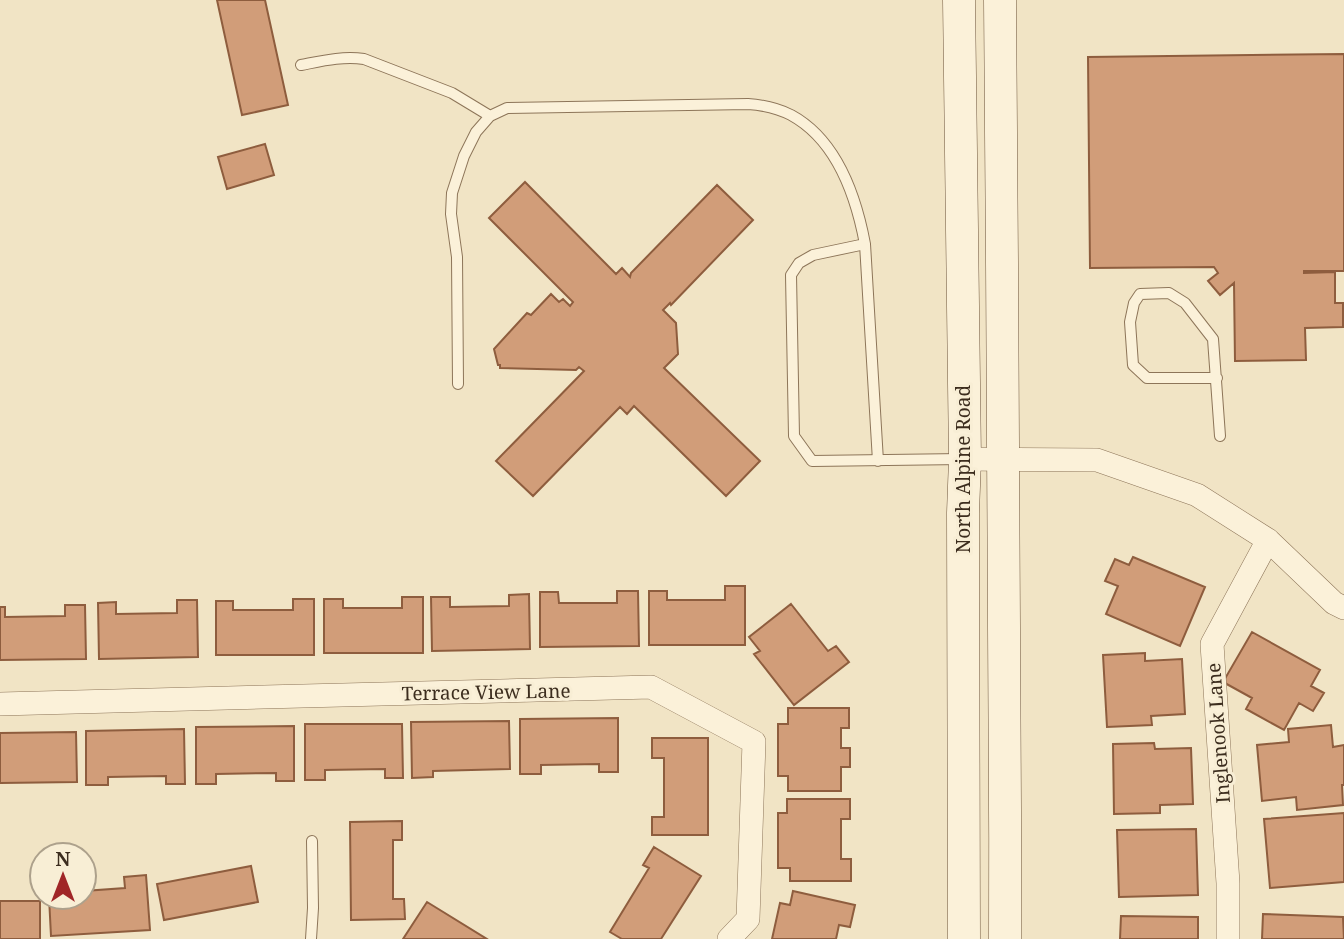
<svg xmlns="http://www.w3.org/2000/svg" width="1344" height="939" font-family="'Noto Serif',serif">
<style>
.building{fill:#d19d79;stroke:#8e5d3e;stroke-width:2}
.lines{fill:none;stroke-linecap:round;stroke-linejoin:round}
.service-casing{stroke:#8d7559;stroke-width:12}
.minor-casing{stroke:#8d7559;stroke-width:24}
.secondary-casing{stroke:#6f563d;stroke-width:33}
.service{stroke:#fbf1d9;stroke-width:10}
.minor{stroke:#fbf1d9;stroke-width:23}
.secondary{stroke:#fbf1d9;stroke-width:32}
.labels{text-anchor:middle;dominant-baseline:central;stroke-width:6;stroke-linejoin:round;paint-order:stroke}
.street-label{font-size:19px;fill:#3c2d1e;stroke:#f8eed5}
</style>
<rect width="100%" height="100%" fill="#f1e4c5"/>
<!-- building -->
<path class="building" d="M217 0H265L288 105 242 115Z
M1344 54V271H1304V273L1335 272V303H1343V327L1305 328 1306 360 1235 361 1234 283 1220 295 1208 281 1218 273 1214 267 1090 268 1088 57Z
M265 144 274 175 227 189 218 157Z
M525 182 616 274 622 268 630 277 631 273 717 185 753 220 671 305 670 303 663 310 676 323 678 354 664 368 760 461 726 496 634 406 627 414 620 407 533 496 496 461 584 371 579 367 576 370 500 368V365H498L494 349 527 313 531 315 551 294 559 302 563 299 570 306 573 302 489 218Z
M1133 557 1205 587 1180 646 1106 614 1118 586 1105 581 1115 559 1129 565Z
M725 586H745V645H649V591H667V600H725Z
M617 591H638L639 646 540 647V592H558L559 603H617Z
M529 594 530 649 432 651 431 597H450V607L509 606V595Z
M402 597H423V653H324V599H343V608H402Z
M293 599H314V655H216V601H233V610H293Z
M177 600H197L198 657 99 659 98 603 116 602V614L177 613Z
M791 604 828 651 836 646 849 662 794 705 754 654 760 651 749 637Z
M65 605H85L86 659 0 660V607H5V617L65 616Z
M1252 632 1320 670 1311 686 1324 693 1313 711 1299 703 1284 730 1246 709 1252 698 1223 682Z
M1145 653V661L1182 659 1185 714 1151 716 1152 725 1107 727 1103 655Z
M788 708H849V728H841V748H850V767H841V791H788V776H778V724H788Z
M618 718V772H599V764L541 765V774H520V719Z
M509 721 510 769 433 771V777L412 778 411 722Z
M305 724H402L403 778H385V769L325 770V780H305Z
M1331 725 1333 747 1344 745V785H1342L1343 805 1297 810 1296 797 1262 801 1257 745 1289 742 1288 729Z
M294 726V781H276V773L216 774V784H196V727Z
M184 729 185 784H166V776L108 777V785H86V731Z
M76 732 77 782 0 783V733Z
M652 738H708V835H652V817H664V758H652Z
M1154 743 1155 749 1191 748 1193 804 1160 805V813L1114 814 1113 744Z
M787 799H850V819H841V859H851V881H790V868H778V813H787Z
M1344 813V882L1270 888 1264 819Z
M402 821V840H393V899H404L405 919 351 920 350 822Z
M1196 829 1198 895 1119 897 1117 830Z
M654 847 701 876 661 939H622L610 932 649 868 643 865Z
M251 866 258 902 164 920 157 884Z
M146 875 150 930 51 936 49 897H84V891L125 888 124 877Z
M793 891 855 905 850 927 839 925 836 939H772L780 903 790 905Z
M0 901H40V939H0Z
M427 902 487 939H403Z
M1263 914 1343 917 1344 939H1262Z
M1121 916 1198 917V939H1120Z"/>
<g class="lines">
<!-- service casing -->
<g class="service-casing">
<path id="service" d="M301 65C322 61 342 56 364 59L452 93 490 116
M865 244 878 461
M1217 378H1147L1133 365 1130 322 1134 303 1140 294 1169 293 1185 303 1213 339 1220 436
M458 384 457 257 451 214 452 193 464 156 476 132 490 116 507 108 748 104C763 105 777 108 791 115 837 140 856 196 865 244L813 255 799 263 791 275 794 436 812 461 962 459
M311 939 313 908 312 841"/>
</g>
<!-- minor casing -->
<g class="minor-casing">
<path id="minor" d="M965 459 1097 460 1197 495 1268 540 1334 603 1344 608
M0 704 651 687 754 742 748 919 729 939
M1228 939V883L1212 644 1268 540"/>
</g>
<!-- secondary casing -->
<g class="secondary-casing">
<path id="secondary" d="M959 0 965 459 963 513 964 939
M1000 0C1002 313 1006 626 1005 939"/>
</g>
<!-- service -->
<use href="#service" class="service"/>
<!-- minor -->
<use href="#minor" class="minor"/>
<!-- secondary -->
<use href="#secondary" class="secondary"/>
</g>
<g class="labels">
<!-- street labels -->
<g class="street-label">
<text transform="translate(963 469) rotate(-90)">North Alpine Road</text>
<text transform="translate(486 692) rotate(-1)">Terrace View Lane</text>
<text transform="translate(1218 733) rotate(-94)">Inglenook Lane</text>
</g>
</g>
<!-- north arrow -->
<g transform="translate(63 876)"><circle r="33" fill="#f8eed5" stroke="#ada18c" stroke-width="2"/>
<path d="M0-5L12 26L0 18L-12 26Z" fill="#a02627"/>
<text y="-10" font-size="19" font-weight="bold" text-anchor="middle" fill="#3c2d1e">N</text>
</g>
</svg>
